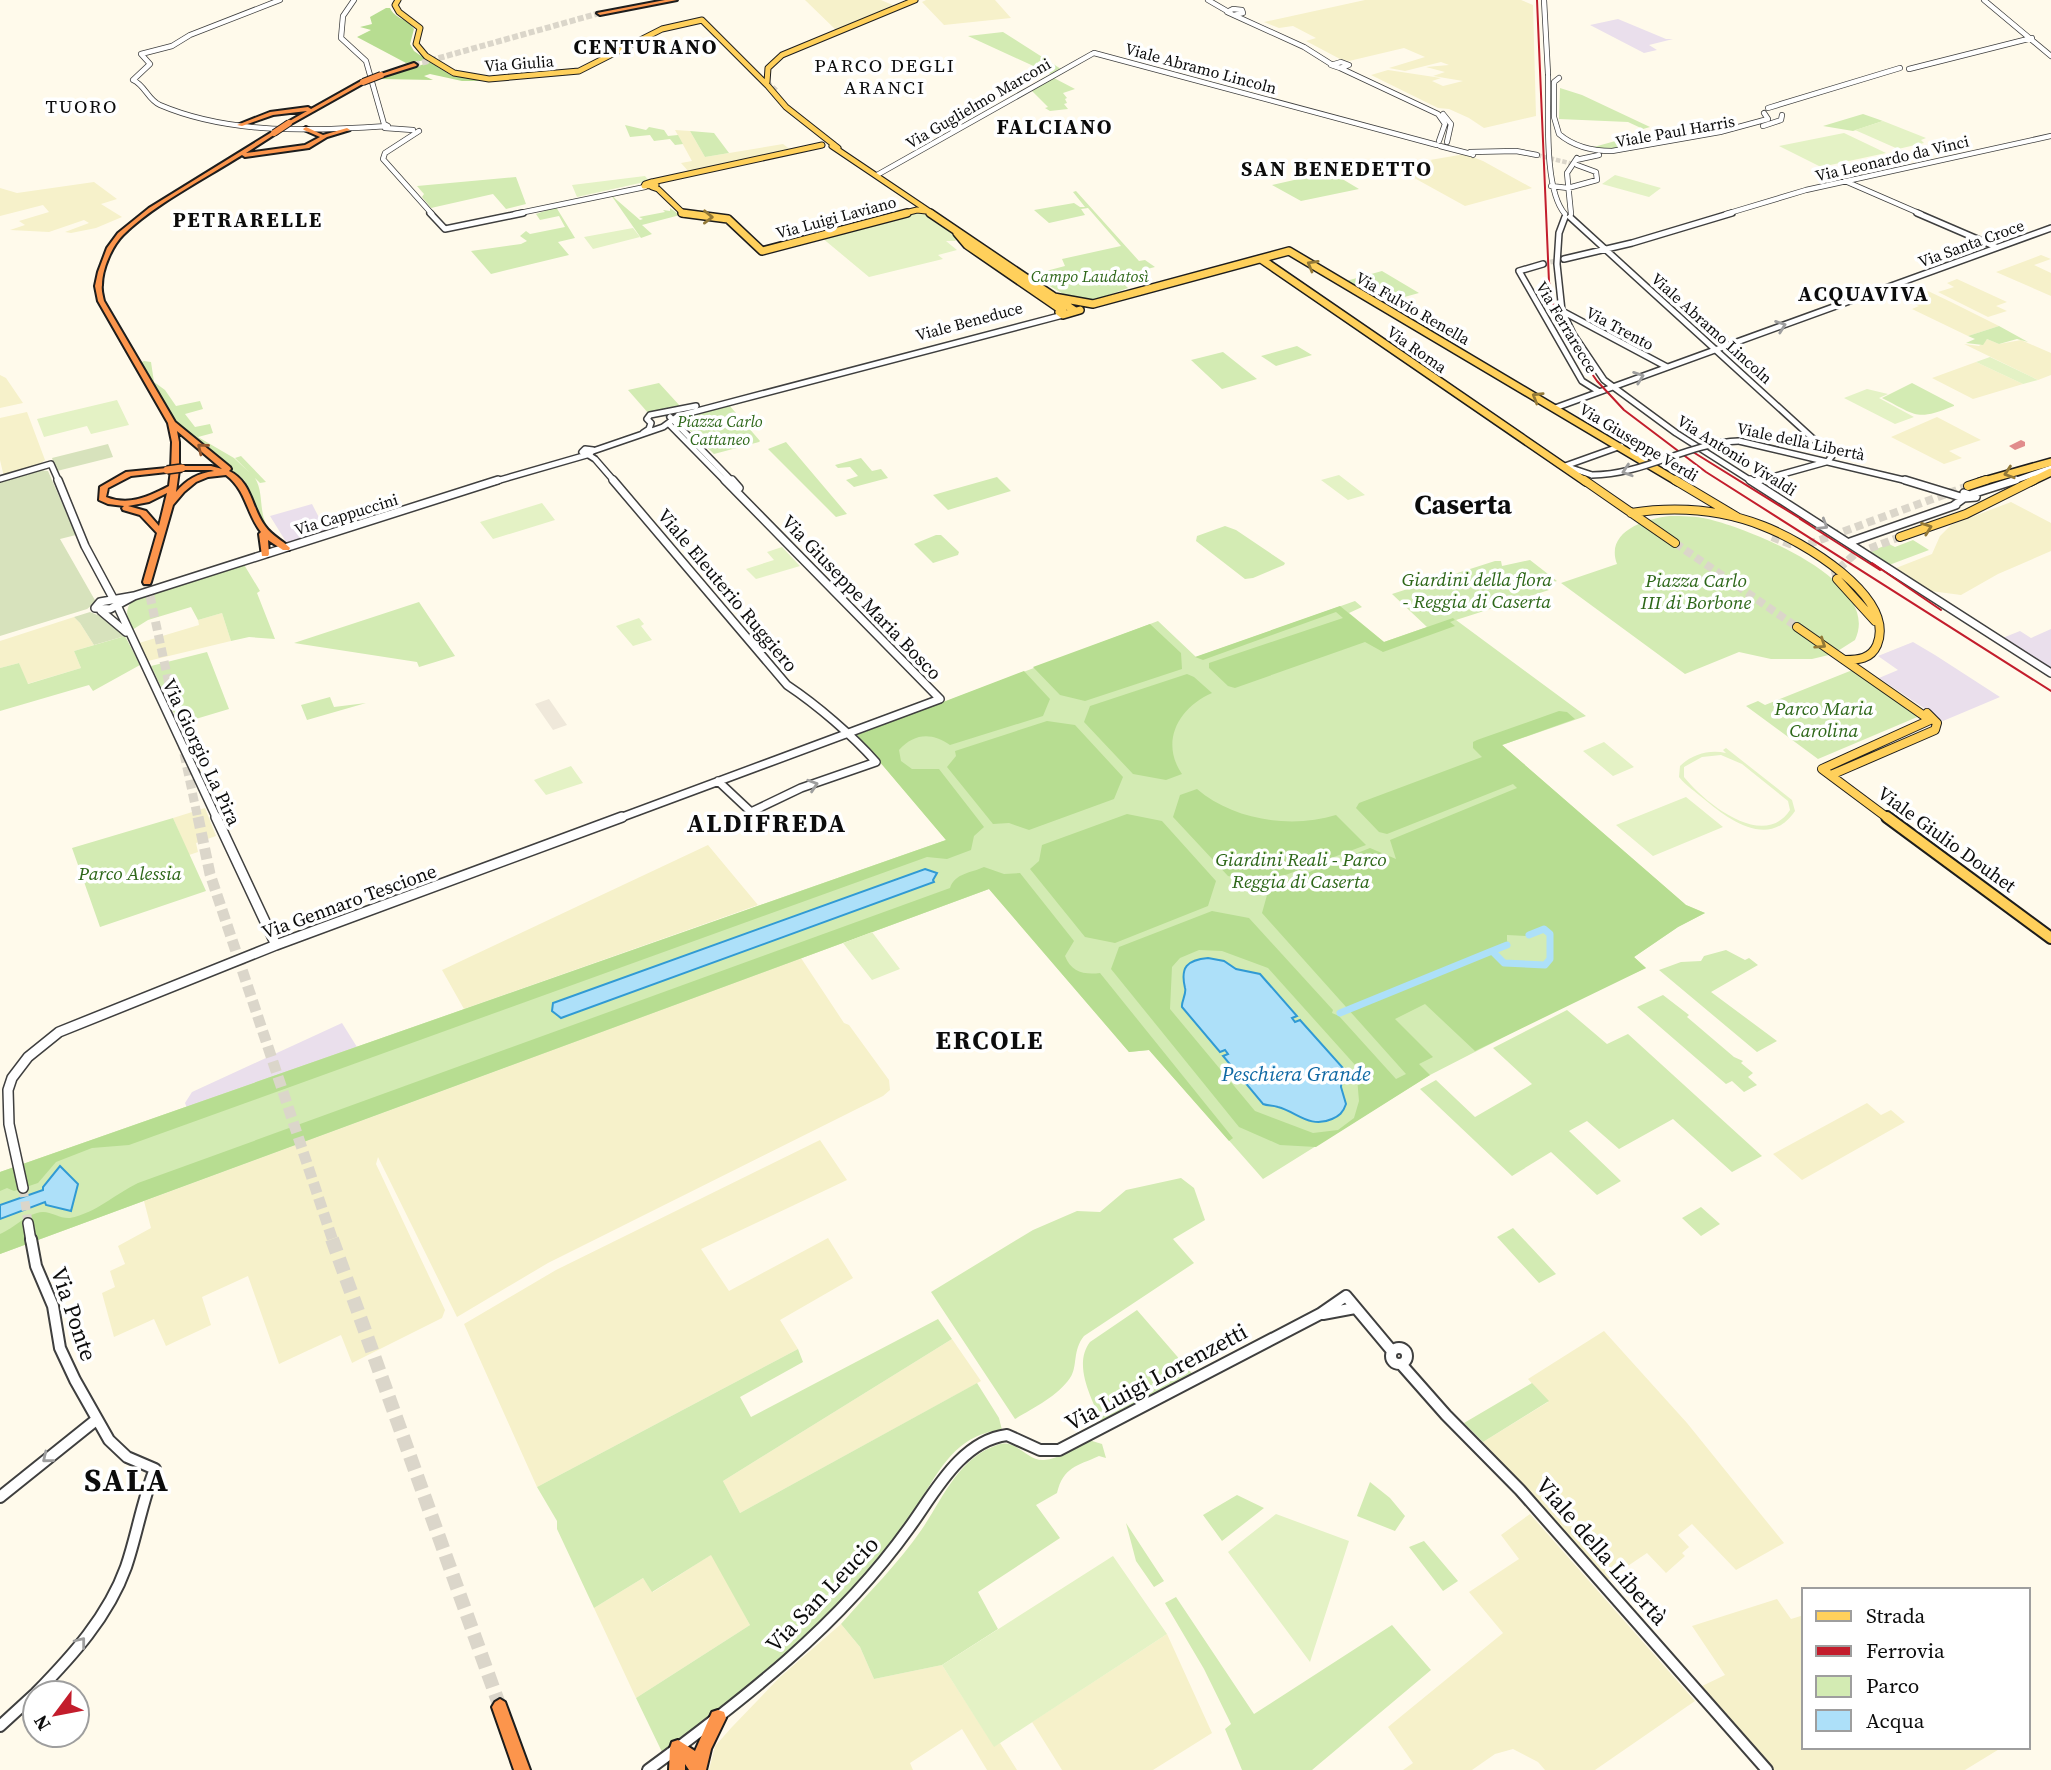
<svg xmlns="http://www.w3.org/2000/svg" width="2051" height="1770" font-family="'Source Serif 4',serif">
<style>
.industrial{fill:#eadfec}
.farmland{fill:#f6f1ca}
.green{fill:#d3ebb3}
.forest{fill:#b7dd91;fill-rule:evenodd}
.cemetery{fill:#d7e2bc}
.pitch{fill:#e4f2c5;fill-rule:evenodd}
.plaza{fill:#efe8da}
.water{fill:#ade0f9;stroke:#309ad4;stroke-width:2}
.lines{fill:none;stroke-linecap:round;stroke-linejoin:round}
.canal{stroke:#ade0f9;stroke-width:7}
.taxiway{fill:#e18c8c;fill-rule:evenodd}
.minor-tunnel-far2{stroke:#dbd6ca;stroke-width:4.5;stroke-dasharray:4.5 2;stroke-linecap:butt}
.minor-tunnel-far1{stroke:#dbd6ca;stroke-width:5;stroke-dasharray:5 2.5;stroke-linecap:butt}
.minor-tunnel{stroke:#dbd6ca;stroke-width:9;stroke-dasharray:9 4.5;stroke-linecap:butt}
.major-tunnel-far1{stroke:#dbd6ca;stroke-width:5;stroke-dasharray:5 2.5;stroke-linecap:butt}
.major-tunnel{stroke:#dbd6ca;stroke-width:8;stroke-dasharray:8 4.5;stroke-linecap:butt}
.highway-tunnel-far3{stroke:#dbd6ca;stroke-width:6;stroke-dasharray:6 2.5;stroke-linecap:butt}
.highway-tunnel-far2{stroke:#dbd6ca;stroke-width:9;stroke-dasharray:9 4.5;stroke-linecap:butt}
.highway-tunnel-far1{stroke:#dbd6ca;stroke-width:11;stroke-dasharray:11 5;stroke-linecap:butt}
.highway-tunnel{stroke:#dbd6ca;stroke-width:14;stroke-dasharray:14 7;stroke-linecap:butt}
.minor-far4-casing{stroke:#3f3f3f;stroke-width:6}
.minor-far3-casing{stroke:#3f3f3f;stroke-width:8}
.minor-far2-casing{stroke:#3f3f3f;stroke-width:10}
.minor-far1-casing{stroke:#3f3f3f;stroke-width:12}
.minor-casing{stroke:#3f3f3f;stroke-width:14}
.major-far3-casing{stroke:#1d1d1d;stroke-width:7}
.major-far2-casing{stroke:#1d1d1d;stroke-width:10}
.major-far1-casing{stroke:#1d1d1d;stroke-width:10}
.major-casing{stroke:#1d1d1d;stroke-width:14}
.highway-casing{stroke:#1d1d1d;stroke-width:4}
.minor-far4{stroke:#fff;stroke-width:4.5}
.minor-far3{stroke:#fff;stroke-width:5}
.minor-far2{stroke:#fff;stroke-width:7}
.minor-far1{stroke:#fff;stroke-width:9}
.minor{stroke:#fff;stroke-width:10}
.major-far3{stroke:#ffd05b;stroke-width:5}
.major-far2{stroke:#ffd05b;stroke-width:7}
.major-far1{stroke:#ffd05b;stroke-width:8}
.major{stroke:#ffd05b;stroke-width:10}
.highway{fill:#fc954c;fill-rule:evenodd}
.rail{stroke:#c31d2c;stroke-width:2}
.minor-bridge-casing{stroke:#3f3f3f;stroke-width:8;stroke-linecap:butt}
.highway-bridge-far1-casing{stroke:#1d1d1d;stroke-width:8;stroke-linecap:butt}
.highway-bridge-casing{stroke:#1d1d1d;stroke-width:10;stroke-linecap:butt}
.minor-bridge{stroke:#fff;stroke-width:5}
.highway-bridge-far1{stroke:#fc954c;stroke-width:6}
.highway-bridge{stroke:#fc954c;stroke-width:7}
.oneway{stroke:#927837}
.oneway2{stroke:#9e9e9e}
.oneway3{stroke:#90572f}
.labels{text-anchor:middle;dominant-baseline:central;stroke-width:7;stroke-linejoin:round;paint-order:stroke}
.far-street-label{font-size:16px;fill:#0c0c0c;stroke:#fff}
.far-park-label{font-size:16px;font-style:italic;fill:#2d6719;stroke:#fff}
.far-quarter-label{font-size:19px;letter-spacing:2px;fill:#0c0c0c;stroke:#fff}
.park-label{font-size:19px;font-style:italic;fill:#2d6719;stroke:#fff}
.street-label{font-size:19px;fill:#0c0c0c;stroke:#fff}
.far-district-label{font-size:21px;font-weight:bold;letter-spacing:2px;fill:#0c0c0c;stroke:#fff}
.water-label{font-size:21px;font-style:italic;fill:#0f69a4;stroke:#fff}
.near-street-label{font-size:23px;fill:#0c0c0c;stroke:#fff}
.district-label{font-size:26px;font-weight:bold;letter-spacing:2px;fill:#0c0c0c;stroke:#fff}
.far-town-label{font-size:28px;font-weight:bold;fill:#0c0c0c;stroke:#fff}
.near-district-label{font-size:32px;font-weight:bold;letter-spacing:2px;fill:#0c0c0c;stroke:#fff}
</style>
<rect width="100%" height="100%" fill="#fffaeb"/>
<!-- industrial -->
<path class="industrial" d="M1618 19 1666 39H1673L1649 45 1657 50 1644 53 1590 25Z
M312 504 327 533 288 545 270 516Z
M2051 629V669L2000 639 2020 631 2031 638Z
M1913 642 1935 655 2000 697 1943 721 1879 678 1898 670 1878 656Z
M342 1023 357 1047 187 1108 185 1103 192 1092Z"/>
<!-- farmland -->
<path class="farmland" d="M805 0H881L895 6 836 30Z
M926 0H995L1011 18 944 25 922 2Z
M1365 0H1521L1533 5 1536 116 1484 128 1469 118 1449 109 1438 108 1371 75 1388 70 1441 78 1432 81 1443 86 1463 81 1433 76 1445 72 1426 67 1449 65 1441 62 1405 71 1389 68 1425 57 1404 48 1349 61 1340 59 1306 41 1316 38 1293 26 1279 28 1264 22Z
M675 130 690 131 705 157 783 144 791 150 689 172 681 163 692 161Z
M1465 154 1483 161 1532 188 1465 206 1407 174 1403 169 1432 161 1430 160Z
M94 182 117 199 101 204 122 217 96 228 71 233 65 232 89 223 84 220 49 232 10 230 25 225 19 221 49 212 43 205 0 216V188L17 193Z
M2041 255 2051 259 2034 265 2051 273V296L1996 272Z
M1957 279 2007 302 1996 306 2007 311 1988 317 1938 292 1954 287 1947 283Z
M1928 291 1951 302 1999 326 1968 336 1912 309 1919 306 1905 300Z
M1987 339 1999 344 2021 340 2051 353V375L2038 380 1964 344 1979 346Z
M1976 362 2023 384 1973 399 1932 378Z
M0 375 6 378 23 403 0 408Z
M27 412 45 460 38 466 4 477 0 460V418Z
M1937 417 1981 440 1949 451 1962 458 1944 464 1891 437Z
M2011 502 2051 523V551L1998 574 1961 595 1931 591 1896 568 1932 554 1940 536 1951 525Z
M222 613 231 641 148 661 139 643 199 625 198 620Z
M74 617 80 623 94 645 74 651 81 668 27 684 19 663 0 668V641Z
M205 808 216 836 196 843 198 852 189 855 173 818Z
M708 845 758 905 464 1009 442 970Z
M801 958 844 1023 849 1025 889 1080 890 1090 883 1096 548 1263 457 1317 378 1157 376 1164 445 1310 442 1318 352 1363 341 1335 279 1364 248 1276 202 1297 211 1325 166 1346 154 1319 114 1337 102 1293 115 1287 110 1271 125 1264 118 1246 151 1228 144 1201Z
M1867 1103 1881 1115 1891 1110 1905 1122 1802 1180 1773 1154Z
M820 1140 847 1180 701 1249 729 1291 828 1238 853 1278 780 1320 798 1349 537 1487 464 1324 556 1270Z
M1604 1331 1687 1423 1784 1543 1736 1570 1692 1524 1678 1535 1689 1547 1682 1553 1685 1556 1666 1573 1647 1553 1607 1580 1483 1442 1548 1402 1528 1379Z
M952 1339 981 1381 740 1513 723 1481Z
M1530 1514 1695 1701 1595 1770H1545L1538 1762 1513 1749 1495 1754 1472 1770H1403L1413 1763 1388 1727 1503 1633 1469 1592 1519 1559 1501 1535Z
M712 1554 750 1625 636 1698 594 1608 643 1578 653 1592Z
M1777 1599 1791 1619 1804 1615V1747L2001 1748 1965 1770H1773L1700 1687 1725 1675 1692 1626Z
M841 1624 860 1647 874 1679 942 1665 994 1746 1000 1743 1017 1770H987L962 1729 910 1763 913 1770H709L715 1746 732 1727 779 1678Z
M1167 1634 1212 1733 1153 1770H1062L1032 1722Z"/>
<!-- green -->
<path class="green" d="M1003 32 1061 69 1051 74 968 36Z
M1052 77 1075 89 1063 93 1067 98 1065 99 1067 103 1064 104 1068 109 1050 111 1045 108 1048 107 1030 89Z
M1560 88 1582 95 1650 127 1643 129 1628 122 1559 119Z
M1863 114 1883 121 1853 131 1823 126Z
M625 125 646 130 649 127 664 130 668 136 678 135 683 144 675 145 670 139 654 141 650 135 630 137Z
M690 131 714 133 729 153 705 157Z
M1641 134 1659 141 1613 150 1590 148Z
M1325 173 1334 174 1359 189 1301 201 1272 185Z
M516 177 526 204 506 209 493 194 431 208 422 197 424 194 417 186Z
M1076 191 1139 261 1145 260 1155 267 1116 277 1128 288 1092 301 1070 298 1031 275 1065 266 1062 259 1121 246 1088 208 1081 209 1085 215 1049 223 1034 210 1074 203 1080 207H1085L1073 192Z
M611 195 640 220 643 219 639 217 665 212 663 210 670 211V208L680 215 642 225 652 234 641 238Z
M556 207 575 238 558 242 569 255 491 274 471 251 521 244 527 241 520 236 526 231 530 234 565 227 559 216 540 220 536 214Z
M1382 271 1419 293 1397 299 1386 293 1390 291 1383 286 1364 292 1346 281Z
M1999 326 2028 342 2017 339 1999 344 1987 339 1983 345 1966 343 1975 339 1968 336Z
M1297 346 1312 355 1276 366 1261 356Z
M1223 352 1257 379 1222 389 1191 360Z
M144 361 151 362 154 382 165 390 176 406 200 401 203 409 185 414 195 427 210 424 213 433 198 437 234 458 250 473 235 458 241 456 266 482 260 483 255 478C265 494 257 516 271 531 276 536 283 540 288 545 255 538 259 502 244 480L179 428 140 363Z
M659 383 680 406 649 414 628 390Z
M1912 383 1954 405V406C1915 421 1918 416 1882 398Z
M729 405 760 441 759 442 714 454 678 419Z
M786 442 847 514 836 517 768 449Z
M861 458 872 471 881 469 888 478 854 487 846 480 858 476 850 467 838 468 835 465Z
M997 477 1011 491 948 510 933 495Z
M1670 516C1683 516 1695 516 1708 519 1750 529 1883 581 1855 640L1833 654 1812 659H1771L1739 652 1685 674 1561 583 1617 564C1605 532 1644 519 1670 516Z
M1225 526 1236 530 1285 563 1284 565 1253 578 1245 579 1196 541 1197 536Z
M936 535H941L959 552 958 555 933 563 914 544Z
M1913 540 1929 550 1889 565 1869 552 1889 544 1895 547Z
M1530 560 1557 581 1544 585 1549 590 1456 620 1586 716 1502 745 1686 905 1705 913 1678 927 1634 957 1646 968 1590 993 1430 1075 1263 1179 1149 1050 1129 1052 989 889 0 1254V1172L946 840 857 735 1158 621 1196 657 1355 601 1362 607 1349 613 1384 642 1427 627 1392 594 1495 561H1501L1502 566Z
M243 563 260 591 257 593 275 639 249 637 231 641 222 613 198 620 191 607 148 620 132 630C127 618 124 612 132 600Z
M419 602 455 656 419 667 417 662 294 643Z
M125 636 140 665 93 691 89 685 0 711V668L19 663 28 684 81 668 74 651Z
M207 652 229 709 179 724 151 666Z
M1855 669 1922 715 1818 759 1746 706 1758 701 1765 705Z
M330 697 334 707 366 703 307 720 301 705Z
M173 818 206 891 100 927 72 848Z
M1726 950 1745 960 1749 958 1758 965 1711 992 1777 1041 1757 1052 1659 970 1681 962 1701 961 1704 956Z
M1663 995 1689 1015 1687 1017 1734 1057 1743 1061 1741 1063 1753 1073 1748 1077 1757 1085 1744 1092 1732 1081 1726 1084 1637 1007Z
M1567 1010 1607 1044 1628 1034 1762 1156 1732 1172 1673 1119 1619 1149 1587 1121 1569 1131 1621 1181 1597 1195 1551 1152 1512 1176 1420 1089 1436 1080 1475 1117 1532 1084 1493 1048Z
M1181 1178 1194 1188 1205 1220 1173 1239 1194 1263 1084 1336C1072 1351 1078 1366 1070 1378 1058 1396 1033 1408 1015 1419L931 1292 1033 1230 1077 1211 1100 1212 1126 1190Z
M1701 1207 1720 1224 1701 1236 1682 1218Z
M1513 1228 1556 1274 1539 1283 1497 1237Z
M1137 1310 1195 1377 1102 1424C1093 1400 1072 1366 1090 1342Z
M938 1319 952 1339 723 1481 740 1513 977 1383 999 1418 1002 1430C953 1434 936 1477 913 1513 878 1566 826 1624 777 1664 740 1695 700 1722 662 1752L636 1698 750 1625 711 1555 652 1592 643 1578 594 1608 557 1529V1521L537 1487 798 1349 803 1362 740 1397 751 1417Z
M1532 1383 1549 1401 1483 1442 1464 1423Z
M1089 1440 1102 1444 1106 1458 1099 1456C1077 1466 1063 1467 1057 1493L1036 1505 1060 1538 978 1592 998 1629 942 1665 874 1679 860 1647 841 1624C868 1593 899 1563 922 1529 944 1497 958 1457 1000 1444 1017 1440 1027 1461 1044 1460 1059 1459 1075 1447 1089 1440Z
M1370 1482 1390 1498 1405 1516 1395 1531 1357 1516Z
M1237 1495 1264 1508 1222 1541 1203 1515Z
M1126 1523 1164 1581 1154 1587 1136 1561Z
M1424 1541 1458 1581 1443 1591 1409 1547Z
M1176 1597 1254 1714 1392 1625 1431 1670 1312 1770H1242L1225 1729 1231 1724 1204 1669 1165 1603Z"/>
<!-- forest -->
<path class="forest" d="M386 8H390C395 19 408 19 414 29L410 44 414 51 427 60 406 63 357 37 371 30 360 27 372 24 370 17Z
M430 62 452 76 501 81H462L430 74 424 76 433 80 380 79Z
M1340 606 1384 642 1453 618 1455 620 1450 622 1455 626 1383 652 1365 642 1235 688 1228 686 1209 668V663L1343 618 1336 612 1203 660 1195 657Z
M1150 624 1181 653 1182 669 1085 701 1060 695 1033 667Z
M1024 671 1050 699 1043 716 950 745C932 732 914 733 899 750L901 761 912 769H939L984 827 974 836 971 850 947 859 927 857 129 1145 92 1148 56 1162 38 1183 14 1191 7 1188 0 1191V1172L946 840 857 735Z
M1187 674 1194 677 1212 693C1178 708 1160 742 1182 774L1166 780 1133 774 1084 722 1090 706Z
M1559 711 1567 712 1575 719 1502 745 1686 905 1705 913 1678 927 1634 957 1646 968 1475 1051 1425 1004 1395 1019 1433 1057 1419 1064 1430 1075 1316 1147 1280 1145 1239 1127 1111 969 1119 947 1212 911 1249 918 1333 1010 1332 1013 1339 1016 1396 1079 1406 1074 1262 913 1269 888 1370 848 1396 859 1390 840 1517 788 1513 784 1387 834 1379 832 1356 808 1359 803 1482 757 1473 748V742L1477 740ZM1544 929 1550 934V959L1545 965C1530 969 1521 959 1504 963L1492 951 1509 944 1507 941V935L1527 936ZM1199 950 1222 951 1268 968 1356 1066 1359 1101 1354 1118 1338 1130 1313 1133 1255 1111 1170 1009 1172 967 1180 958Z
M1047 721 1075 725 1123 777 1114 799 1029 830 1009 823 993 824 947 767 956 756 955 751Z
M1197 789C1233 820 1291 829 1336 815L1366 845 1264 883 1228 876 1173 817 1180 795Z
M1127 814 1162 821 1216 881 1208 906 1115 943 1085 937 1030 869 1039 861 1042 845Z
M984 867 1004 874 1020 873 1074 941 1065 956C1071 972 1084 975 1100 973L1233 1138 1229 1141 1149 1050 1129 1052 989 889 0 1254V1234C15 1228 26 1213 43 1212 52 1212 61 1219 70 1218 96 1213 115 1194 138 1183L950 888C955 873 971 873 984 867Z"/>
<!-- cemetery -->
<path class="cemetery" d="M108 444 113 457 57 471 52 458Z
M39 470 48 471 76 535 60 539 96 602 87 609 0 636V481Z
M90 612 110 620 125 636 94 645 80 623 74 617Z"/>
<!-- pitch -->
<path class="pitch" d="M1883 121 1926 138 1921 140 1924 143 1898 149 1855 130Z
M1844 133 1886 153 1821 167 1779 146Z
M1615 175 1661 188 1649 197 1602 184Z
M645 176 649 181 577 197 572 185Z
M920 211 959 237 955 241H946L957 250 938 255 943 259 869 277 821 237Z
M633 228 640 237 593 249 584 237Z
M1990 357 2038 380 2023 384 1976 362Z
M1867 389 1888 394 1879 398 1914 417 1895 424 1844 398Z
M117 400 129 425 91 434 87 426 44 437 37 419Z
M1339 475 1365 495 1348 500 1321 480Z
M542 503 555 520 493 539 480 522Z
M782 547 800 566 756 579 746 569 774 560 767 552Z
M639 618 644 624 641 626 652 640 633 646 616 626Z
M1604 742 1634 767 1613 776 1583 751Z
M1726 748 1792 800 1795 811C1769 850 1728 819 1704 799 1696 792 1686 786 1679 777L1680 766C1692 754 1710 749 1726 753L1723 750ZM1721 755 1742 764 1788 801 1790 810C1763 851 1704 802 1684 777V767L1702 757Z
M571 766 583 783 546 795 534 780Z
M1686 797 1723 827 1653 856 1616 825Z
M872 932 900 969 872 980 843 943Z
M1276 1514 1349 1541 1310 1662 1228 1552Z
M1113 1556 1167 1634 994 1747 942 1665Z"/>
<!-- plaza -->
<path class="plaza" d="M549 699 567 725 553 730 535 704Z"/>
<!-- water -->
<path class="water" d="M925 869 937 873 933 880 934 882 561 1018 552 1011 553 1003Z
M1208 958 1224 961 1236 969 1260 974 1297 1016 1292 1018 1295 1022 1300 1020 1343 1068 1341 1087 1346 1104C1343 1113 1339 1116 1332 1119 1310 1129 1297 1112 1278 1107 1272 1105 1268 1106 1263 1104L1223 1056 1228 1054 1225 1050 1220 1052 1182 1007C1181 1002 1187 993 1185 988 1180 967 1187 960 1208 958Z
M60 1166 78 1184 71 1211 46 1205 45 1202 0 1219V1205L43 1190V1187Z"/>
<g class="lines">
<!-- canal -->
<path class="canal" d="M1507 945 1492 951 1504 963 1545 965 1550 959V934L1544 929 1529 935
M1340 1013 1492 951"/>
<!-- taxiway -->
<path class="taxiway" d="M2021 440 2025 442V446L2015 450 2009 446Z"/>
<!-- minor-tunnel-far2 -->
<path class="minor-tunnel-far2" d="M1537 155 1577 165"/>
<!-- minor-tunnel-far1 -->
<path class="minor-tunnel-far1" d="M1543 264 1563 259"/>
<!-- minor-tunnel -->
<path class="minor-tunnel" d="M23 1188 28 1223"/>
<!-- major-tunnel-far1 -->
<path class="major-tunnel-far1" d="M767 82 778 92"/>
<!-- major-tunnel -->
<path class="major-tunnel" d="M1772 537 1790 544H1809L1968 486
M1675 543 1797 627
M1837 579 1835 572 1855 554 1900 537"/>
<!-- highway-tunnel-far3 -->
<path class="highway-tunnel-far3" d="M414 65 600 13"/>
<!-- highway-tunnel-far2 -->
<path class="highway-tunnel-far2" d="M147 582 198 819"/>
<!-- highway-tunnel-far1 -->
<path class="highway-tunnel-far1" d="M198 817 210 874 333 1241"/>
<!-- highway-tunnel -->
<path class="highway-tunnel" d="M332 1239 500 1707"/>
<!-- minor-far4 casing -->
<g class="minor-far4-casing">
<path id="minor-far4" d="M280 0 190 35 172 46 141 54 150 64 133 80C145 85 148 100 160 105 230 135 314 131 388 126L384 124
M354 0 343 16 341 38 366 61 384 124
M1208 0 1227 11
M1544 0 1548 74
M1984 0 2051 56
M1234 15 1243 13 1242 10 1233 9 1227 12 1304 47 1331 64
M1094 53 1437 145
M1341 62 1349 65 1340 68 1331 65Z
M1340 68 1438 114 1445 124 1439 141
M1909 69 2032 38
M1548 76C1549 111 1543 189 1565 214
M1559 78 1554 82V117L1559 134C1573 146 1593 151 1612 151L1720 132 1768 119 1764 113
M1768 108 1900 68
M1443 114 1451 124 1447 142
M1763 126 1781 120 1782 115
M385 128 413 130
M419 131 385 153 383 159 432 214
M1440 146 1471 154
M1473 155 1470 152 1516 151 1537 155
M1576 160 1599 155
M877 175 1092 54
M1845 181 1921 214
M1551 186 1568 188 1597 180 1596 172 1577 165
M515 214 645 187
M1571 214 1567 173 1577 158
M1726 214 1806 190 2051 136"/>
</g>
<!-- minor-far3 casing -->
<g class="minor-far3-casing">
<path id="minor-far3" d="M430 213 445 229 523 213
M1917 213 1996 247
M1565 217 1559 233 1557 264 1562 311 1573 334 1604 380 1676 433 1753 482
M1570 217 1832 456 1828 461
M1564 259 1632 243 1732 213
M1543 264 1519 271 1582 381 1598 391
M1562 311 1667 367
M1555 408 2051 228
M670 417 733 482
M669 424 726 482
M643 433 649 429 651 423 647 419 650 415 696 406
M1739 441 1912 482
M593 451 663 427 678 416 1063 315
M587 454 595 459 615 482
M1565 466 1621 446
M1568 467 1592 475
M0 479 51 464 59 482
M493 482 590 454 593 450 585 449 582 452 585 454
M1754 482 1826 462
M2011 482 2051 468"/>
</g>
<!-- minor-far2 casing -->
<g class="minor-far2-casing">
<path id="minor-far2" d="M58 480 85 546 114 600
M613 480 787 685C817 705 852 735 876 762L801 788 751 812 718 781
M732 480 739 488
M1750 480 2051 673
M1905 480 1964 498
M1754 482 1760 480
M1964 493 1976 497 1964 498Z
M1972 494 2016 480
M1953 506 1964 498
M1850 542 1956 505
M134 596 110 609 95 608 100 602Z
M134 596 498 480
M117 605 217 819
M101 611 126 632
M617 819 940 699 725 480"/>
</g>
<!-- minor-far1 casing -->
<g class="minor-far1-casing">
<path id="minor-far1" d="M216 817 276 945
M23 1188 9 1124 8 1090 12 1078 28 1057 59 1032 276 945 622 817
M28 1223 31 1241"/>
</g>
<!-- minor casing -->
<g class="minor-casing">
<path id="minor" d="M31 1239 36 1266 53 1306 60 1348 75 1380 109 1440 127 1457 155 1469C142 1501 137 1535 126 1567 108 1617 72 1656 36 1693
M1323 1314 1355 1308
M1391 1356a8 8 0 1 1 16 0a8 8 0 1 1-16 0Z
M1401 1364 1446 1415 1520 1490 1767 1770
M0 1497 96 1420
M0 1726 35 1694
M648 1770C744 1699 839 1626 909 1528 934 1494 960 1441 1007 1435L1040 1450H1059L1320 1314 1346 1296 1392 1351"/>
</g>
<!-- major-far3 casing -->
<g class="major-far3-casing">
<path id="major-far3" d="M398 0 395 5 399 12 420 28 416 44 426 56 454 73 489 79 579 71 662 29 702 20 767 85
M767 82 768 68 782 55 915 0
M768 86 786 107 838 148
M832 146 933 214
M651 182 656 185 644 186 645 184Z
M652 182 822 145
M652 187 658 189 684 214
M901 214 917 210 926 211"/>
</g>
<!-- major-far2 casing -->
<g class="major-far2-casing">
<path id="major-far2" d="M682 213 728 219 762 251 907 213
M930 213 1075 311
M957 233 967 245 1063 311
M1261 259 1586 482
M1054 297 1093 304 1289 251 1678 482
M1059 312 1063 315 1080 310
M1980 482 2051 462
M2030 482 2051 472"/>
</g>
<!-- major-far1 casing -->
<g class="major-far1-casing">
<path id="major-far1" d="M1584 480 1675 543
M1675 480 1737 517
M1968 486 1986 480
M1631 513C1677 506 1720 509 1763 526 1800 540 1897 596 1877 645 1871 659 1858 660 1845 660
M1900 537 1966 514 2034 480
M1837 579 1875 621
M1797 627 1930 720 1822 769 1889 819
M1831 775 1935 730 1937 723 1927 713"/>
</g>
<!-- major casing -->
<g class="major-casing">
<path id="major" d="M1887 817 2051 938"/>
</g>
<!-- highway casing -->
<g class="highway-casing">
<path id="highway" d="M665 0H677L600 15 597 13Z
M414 63 417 65 416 66 381 77 378 75Z
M361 81 366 82 291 124 286 123 307 111 273 115 242 126 237 125 270 112 308 107 311 109Z
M306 127 323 135 347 128 350 130 327 137 309 148 245 157 242 155C206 178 153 205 123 235 112 246 102 269 102 285 101 290 103 296 104 301L175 422 230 467 231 469 229 471C252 482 251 507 265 526 272 536 282 540 290 548L289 550H283L268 540 269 554 268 556H262L259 534 261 532C246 513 247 491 226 475L208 477 196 482 184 492 173 505 151 582 150 584H144L143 582 157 533 140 515 123 510 122 508 124 506 108 504 99 500 100 487 126 472 167 468 171 470 172 442 168 423 98 301 95 286 98 272 107 248 118 233 149 208 272 132 277 133 246 153 305 145 320 137 304 130 303 129ZM177 431 222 469 211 466H179V442ZM171 470 169 486C148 497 129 506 106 497L108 488 131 476 167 472ZM179 470H211L214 471C198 473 186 480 176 492ZM167 493 159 526 146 511 128 506 149 502Z
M500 1699 505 1702 530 1770H514L492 1707 495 1702Z
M718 1710 724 1712 726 1718 711 1749 706 1770H689L685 1764V1770H669L670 1748 672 1742 678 1740 695 1751 712 1712Z"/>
</g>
<!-- minor-far4 -->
<use href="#minor-far4" class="minor-far4"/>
<!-- minor-far3 -->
<use href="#minor-far3" class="minor-far3"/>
<!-- minor-far2 -->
<use href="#minor-far2" class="minor-far2"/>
<!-- minor-far1 -->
<use href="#minor-far1" class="minor-far1"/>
<!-- minor -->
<use href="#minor" class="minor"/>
<!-- major-far3 -->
<use href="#major-far3" class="major-far3"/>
<!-- major-far2 -->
<use href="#major-far2" class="major-far2"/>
<!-- major-far1 -->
<use href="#major-far1" class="major-far1"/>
<!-- major -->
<use href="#major" class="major"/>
<!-- highway -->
<use href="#highway" class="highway"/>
<!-- rail -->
<path class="rail" d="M1537 0 1549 282 1553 303 1571 344 1597 381 1624 410 1706 472 2051 691
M1693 452 1809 524
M1800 519 1880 570
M1872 563 1941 610"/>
<!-- minor-bridge casing -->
<g class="minor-bridge-casing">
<path id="minor-bridge" d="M1592 475C1644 475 1687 443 1739 441"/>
</g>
<!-- highway-bridge-far1 casing -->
<g class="highway-bridge-far1-casing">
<path id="highway-bridge-far1" d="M363 82 381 75
M274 133 289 123"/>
</g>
<!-- highway-bridge casing -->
<g class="highway-bridge-casing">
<path id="highway-bridge" d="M167 470 182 468"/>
</g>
<!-- minor-bridge -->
<use href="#minor-bridge" class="minor-bridge"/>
<!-- highway-bridge-far1 -->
<use href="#highway-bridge-far1" class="highway-bridge-far1"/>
<!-- highway-bridge -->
<use href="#highway-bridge" class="highway-bridge"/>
</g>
<!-- one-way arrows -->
<defs><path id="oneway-chevron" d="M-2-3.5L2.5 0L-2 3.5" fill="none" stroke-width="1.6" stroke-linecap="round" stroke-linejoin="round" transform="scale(1.75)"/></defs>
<g class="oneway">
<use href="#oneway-chevron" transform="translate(708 217) rotate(1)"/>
<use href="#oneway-chevron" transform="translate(1312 265) rotate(-150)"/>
<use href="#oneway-chevron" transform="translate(1537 397) rotate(-149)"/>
<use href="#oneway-chevron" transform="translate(2009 473) rotate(162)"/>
<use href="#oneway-chevron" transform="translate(1927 528) rotate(-20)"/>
<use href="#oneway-chevron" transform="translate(1821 644) rotate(34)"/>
</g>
<g class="oneway2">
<use href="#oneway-chevron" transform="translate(1781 326) rotate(-20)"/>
<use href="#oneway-chevron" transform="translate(1639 377) rotate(-20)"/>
<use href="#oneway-chevron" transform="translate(1627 471) rotate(162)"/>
<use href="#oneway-chevron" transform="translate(1823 525) rotate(32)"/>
<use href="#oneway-chevron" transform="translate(813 785) rotate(-18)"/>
<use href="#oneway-chevron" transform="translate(47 1458) rotate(141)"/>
<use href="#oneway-chevron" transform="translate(81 1642) rotate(-52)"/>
</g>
<use class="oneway3" href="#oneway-chevron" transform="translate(202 448) rotate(-141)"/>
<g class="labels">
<!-- far-street labels -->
<g class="far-street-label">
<text transform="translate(519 63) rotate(-4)">Via Giulia</text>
<text transform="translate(1201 68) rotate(15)">Viale Abramo Lincoln</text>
<text transform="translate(978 103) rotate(-30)">Via Guglielmo Marconi</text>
<text transform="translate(1675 131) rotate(-10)">Viale Paul Harris</text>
<text transform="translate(1892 158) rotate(-13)">Via Leonardo da Vinci</text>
<text transform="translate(836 217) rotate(-15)">Via Luigi Laviano</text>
<text transform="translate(1971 243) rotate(-20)">Via Santa Croce</text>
<text transform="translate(1413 308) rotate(30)">Via Fulvio Renella</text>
<text transform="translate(969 321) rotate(-15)">Viale Beneduce</text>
<text transform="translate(1567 327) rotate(59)">Via Ferrarecce</text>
<text transform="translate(1620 328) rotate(28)">Via Trento</text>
<text transform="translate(1712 328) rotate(42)">Viale Abramo Lincoln</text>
<text transform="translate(1417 349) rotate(35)">Via Roma</text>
<text transform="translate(1801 441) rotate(12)">Viale della Libertà</text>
<text transform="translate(1639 442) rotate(31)">Via Giuseppe Verdi</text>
<text transform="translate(1737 455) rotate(32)">Via Antonio Vivaldi</text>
<text transform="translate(346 514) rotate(-17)">Via Cappuccini</text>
</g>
<!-- far-park labels -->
<g class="far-park-label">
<text x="1090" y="276">Campo Laudatosì</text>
<text x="720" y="421">Piazza Carlo<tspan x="720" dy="18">Cattaneo</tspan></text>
</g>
<!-- far-quarter labels -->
<g class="far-quarter-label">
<text x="885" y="65">PARCO DEGLI<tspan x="885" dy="22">ARANCI</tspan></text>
<text x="82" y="106">TUORO</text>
</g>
<!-- park labels -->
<g class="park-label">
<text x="1477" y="579">Giardini della flora<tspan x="1477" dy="22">- Reggia di Caserta</tspan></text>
<text x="1696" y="580">Piazza Carlo<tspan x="1696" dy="22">III di Borbone</tspan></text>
<text x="1824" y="708">Parco Maria<tspan x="1824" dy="22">Carolina</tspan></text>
<text x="1301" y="859">Giardini Reali - Parco<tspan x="1301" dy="22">Reggia di Caserta</tspan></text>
<text x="130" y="873">Parco Alessia</text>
</g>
<!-- street labels -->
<g class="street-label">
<text transform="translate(728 590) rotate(50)">Viale Eleuterio Ruggiero</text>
<text transform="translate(862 597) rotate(46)">Via Giuseppe Maria Bosco</text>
<text transform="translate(202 752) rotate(65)">Via Giorgio La Pira</text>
<text transform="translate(1947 839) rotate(36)">Viale Giulio Douhet</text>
<text transform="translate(349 901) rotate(-20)">Via Gennaro Tescione</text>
</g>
<!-- far-district labels -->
<g class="far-district-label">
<text x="646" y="46">CENTURANO</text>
<text x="1055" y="126">FALCIANO</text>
<text x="1337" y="168">SAN BENEDETTO</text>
<text x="248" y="219">PETRARELLE</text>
<text x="1864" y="293">ACQUAVIVA</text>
</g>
<!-- water labels -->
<g class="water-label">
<text x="1296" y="1073">Peschiera Grande</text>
</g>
<!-- near-street labels -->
<g class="near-street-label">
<text transform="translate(74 1314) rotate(71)">Via Ponte</text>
<text transform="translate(1156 1377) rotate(-28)">Via Luigi Lorenzetti</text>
<text transform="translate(1602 1551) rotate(49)">Viale della Libertà</text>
<text transform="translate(822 1594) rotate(-46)">Via San Leucio</text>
</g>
<!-- district labels -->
<g class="district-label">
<text x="767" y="823">ALDIFREDA</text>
<text x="990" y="1040">ERCOLE</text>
</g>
<!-- far-town labels -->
<g class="far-town-label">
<text x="1463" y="504">Caserta</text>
</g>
<!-- near-district labels -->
<g class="near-district-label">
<text x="127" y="1480">SALA</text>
</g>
</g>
<!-- legend -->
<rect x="1802" y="1588" width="228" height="161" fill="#ffffff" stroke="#9e9e9e" stroke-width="2"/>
<rect x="1816" y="1611" width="35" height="10" fill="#ffd05b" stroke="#9e9e9e" stroke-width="2"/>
<text x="1866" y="1623" font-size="21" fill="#0c0c0c">Strada</text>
<rect x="1816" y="1646" width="35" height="10" fill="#c31d2c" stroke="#9e9e9e" stroke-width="2"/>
<text x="1866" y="1658" font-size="21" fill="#0c0c0c">Ferrovia</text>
<rect x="1816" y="1676" width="35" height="21" fill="#d3ebb3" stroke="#9e9e9e" stroke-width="2"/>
<text x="1866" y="1693" font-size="21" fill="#0c0c0c">Parco</text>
<rect x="1816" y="1710" width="35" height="21" fill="#ade0f9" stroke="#9e9e9e" stroke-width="2"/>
<text x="1866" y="1728" font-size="21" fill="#0c0c0c">Acqua</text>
<!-- north arrow -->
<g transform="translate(56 1714) rotate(238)"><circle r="33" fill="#ffffff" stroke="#9e9e9e" stroke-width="2"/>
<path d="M0-5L12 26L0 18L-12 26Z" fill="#c31d2c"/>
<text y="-10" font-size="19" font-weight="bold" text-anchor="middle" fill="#0c0c0c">N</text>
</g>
</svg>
